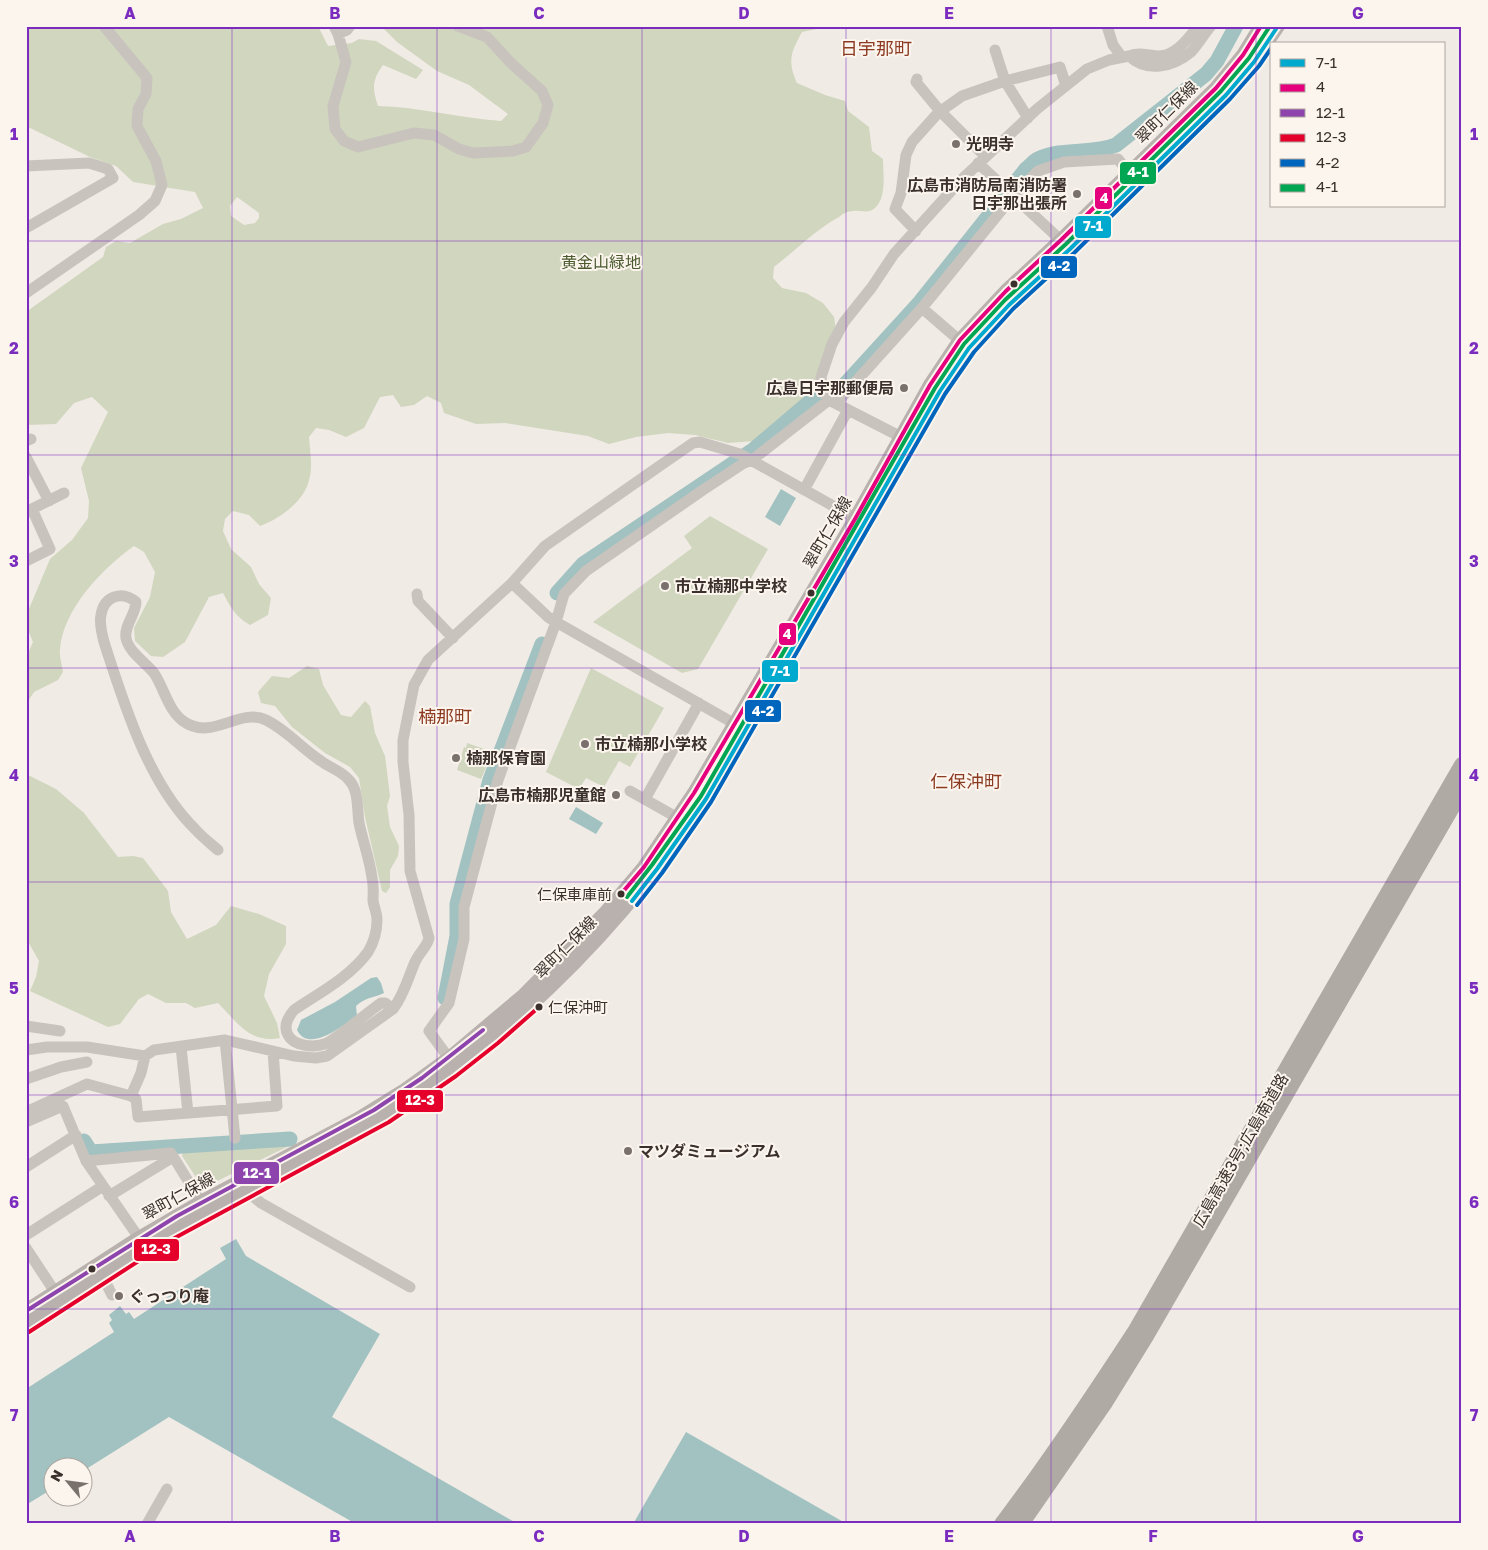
<svg xmlns="http://www.w3.org/2000/svg" width="1488" height="1550" font-family="'Golos Text','Noto Sans JP',sans-serif">
<style>
.green{fill:#d1d6bf;fill-rule:evenodd}
.water{fill:#a1c2c1}
.lines{fill:none;stroke-linecap:round;stroke-linejoin:round}
.river{stroke:#a1c2c1;stroke-width:15}
.minor{stroke:#c9c3be;stroke-width:11}
.major{stroke:#b8b1ad;stroke-width:14}
.highway{stroke:#afaaa4;stroke-width:16}
.bus-1-casing{stroke:#fbf5ee;stroke-width:8}
.bus-2-casing{stroke:#fbf5ee;stroke-width:8}
.bus-3-casing{stroke:#fbf5ee;stroke-width:8}
.bus-4-casing{stroke:#fbf5ee;stroke-width:8}
.bus-5-casing{stroke:#fbf5ee;stroke-width:8}
.bus-6-casing{stroke:#fbf5ee;stroke-width:8}
.bus-1{stroke:#00a9ce;stroke-width:4}
.bus-2{stroke:#e5007d;stroke-width:4}
.bus-3{stroke:#8e44ad;stroke-width:4}
.bus-4{stroke:#e4002b;stroke-width:4}
.bus-5{stroke:#0065bd;stroke-width:4}
.bus-6{stroke:#00a651;stroke-width:4}
.grid{fill:none;stroke:#7b2cbf;stroke-width:1;stroke-opacity:0.55}
.poi-dot{fill:#7a716c;stroke:#fbf5ee;stroke-width:2}
.bus-dot{fill:#3b302b;stroke:#fbf5ee;stroke-width:2}
.labels{text-anchor:middle;dominant-baseline:central;stroke-width:4;stroke-linejoin:round;paint-order:stroke}
.bus-label{font-size:15px;fill:#3b302b;stroke:#fbf5ee;text-anchor:end}
.street-label{font-size:16px;fill:#3b302b;stroke:#fbf5ee}
.poi-label{font-size:16px;font-weight:bold;fill:#3b302b;stroke:#fbf5ee;text-anchor:start}
.park-label{font-size:16px;fill:#4a5a2e;stroke:#fbf5ee}
.neighbourhood-label{font-size:18px;fill:#8c3b22;stroke:#fbf5ee}
.line-badge{stroke:#fbf5ee;stroke-width:2}
.badge-label{font-size:14px;text-anchor:middle;font-weight:bold;fill:#fff}
.neatline{fill:none;stroke:#7b2cbf;stroke-width:2}
.grid-label{font-size:16px;text-anchor:middle;font-weight:bold;fill:#7b2cbf}
</style>
<rect width="100%" height="100%" fill="#f0ebe5"/>
<!-- green -->
<path class="green" d="M26 26H318L328 46 352 43 359 39 376 41 423 70 416 79 383 65C372 80 372 89 378 106 419 107 459 118 501 121L508 114 469 85 437 71 397 42 381 26H817L816 29 802 32C791 52 787 61 797 83L825 95 845 101 848 111 869 127 872 151 883 159C883 174 887 197 875 208 868 214 861 210 853 211 848 211 842 214 839 217 815 230 796 250 774 267L773 278 782 288 806 293 823 303 834 317 836 329 819 395 810 400 782 425 755 441 728 443 695 435 668 433 636 437 609 444 588 436 505 423 476 424 444 413 441 403 427 396 414 405 401 407 393 395 380 397 364 428 346 437 329 430 316 428 309 437C310 451 313 467 309 480 304 502 279 519 260 526L249 515 233 511 225 519 223 531 231 549 251 567 259 584 271 598 268 615 250 625C235 616 231 608 223 593L209 597 185 642 163 657 151 656 135 641 134 628 150 597 155 572 144 552 134 546C103 568 63 609 60 649 59 656 62 665 63 672L58 680 34 692 26 704V658L33 642 26 625V616L50 559 72 540 88 518 89 501 81 468 108 412 92 397 74 403 56 424 26 425V312L103 257 106 247 116 241 130 243 163 224 181 219 203 208 195 192 133 182 116 166 90 157 26 126ZM237 197 259 213V218L255 223 244 225 231 216 230 206Z
M710 516 768 549 698 669 682 673 593 622 692 548 684 536Z
M307 666 319 669 323 685 341 715 351 717 365 701 370 706 375 733 385 756 390 796 387 806 390 827 399 846 398 856 390 870V887L386 893 382 891 365 817 359 778 350 767 325 753 292 727 275 706 261 703 258 692 272 676 289 678Z
M591 668 664 708 630 767 619 761 604 787 586 778 579 789 546 772Z
M467 743 493 752 481 779 457 770 464 747 466 748Z
M26 774 56 789 84 813 118 857 133 856 143 858 168 891 171 912 187 939 216 925 231 906 259 914 286 926V944L269 974 264 996 277 1023 280 1038C250 1044 237 1022 218 1003L195 1008 186 1003H166L148 994 139 999 120 1024 108 1027 30 991 36 977 39 961 26 938Z
M290 1143 291 1145 203 1188 182 1156 183 1151Z"/>
<!-- water -->
<path class="water" d="M781 489 796 498 780 526 765 517Z
M576 807 603 823 596 834 569 819Z
M377 977 381 983 384 993C373 998 366 997 356 1006L357 1016C343 1025 309 1054 297 1030L301 1020 335 1002 371 978Z
M236 1239 246 1256 380 1334 332 1417 518 1524H356L169 1417 83 1471 82 1468H52V1489L26 1505V1389L114 1332 109 1323 112 1320 109 1315 120 1306 126 1314 129 1312 134 1319 226 1259 220 1248Z
M686 1432 847 1524H633Z"/>
<g class="lines">
<!-- river -->
<path class="river" d="M557 593 583 564 753 450 813 399 838 392 920 302 1026 169C1030 166 1034 161 1038 159 1063 147 1091 155 1116 145L1206 74 1217 61 1236 26
M445 998 457 936V904L490 780 542 644
M84 1141 91 1152 290 1139"/>
<!-- minor -->
<path class="minor" d="M334 26 338 34 347 30 350 26
M1107 26 1113 45 1122 57
M338 34 346 62 333 106 335 129 344 141 358 147 414 133 434 135 459 149 473 153 513 151 526 147 543 123 548 105 542 91 511 63 487 37 458 26
M995 50 1005 81 1028 118
M1129 56C1140 52 1146 55 1157 56 1175 57 1188 39 1198 26
M917 79 916 82 940 111 985 156
M978 163 1067 246
M26 166 89 163 108 169 113 178 26 228
M916 231 895 209 901 193 906 155 912 142 938 113 962 96 1005 81 1060 67 1066 86
M26 293 139 215 155 201 162 185 156 161 137 126 138 109 146 94 147 78 104 26
M922 308 966 346
M907 440 829 400 823 392 821 377 832 344 844 322 872 287 894 254 961 180 1037 109 1087 69 1109 60 1129 56C1147 73 1173 67 1191 52 1198 45 1204 34 1211 26
M26 441 31 439
M26 457 49 501
M804 490 848 410
M26 512 64 493
M26 561 50 549 32 509
M512 583 548 617 556 622 742 728
M417 594 418 601 453 638
M630 791 678 818
M645 799 699 703
M218 850C210 843 202 837 195 829 148 783 124 704 104 642 102 634 99 623 101 615 104 596 122 590 136 602 136 614 124 625 126 638 128 651 146 663 154 673 164 688 168 710 183 721 212 742 239 707 266 720 287 730 302 749 321 761 330 768 342 771 349 780 359 790 357 810 359 823 363 842 370 860 372 878 374 886 373 894 373 901 374 907 377 913 377 920 377 931 374 942 368 952 350 977 319 993 294 1010 288 1017 283 1026 288 1035 294 1047 316 1048 327 1043 344 1033 364 1015 381 1003H385L393 1009
M26 1026 60 1031
M225 1040 235 1138
M181 1047 188 1113
M26 1050 47 1047H87L145 1056
M453 1064 429 1031 449 1003 464 939V907L498 780 556 622 564 594 586 571 703 490 744 463 752 460 829 400 842 397 922 308 1013 196 1038 171 1064 162 1118 159 1129 173
M26 1079 61 1067 87 1062
M131 1096 141 1073 145 1056 154 1050 225 1040 294 1056 316 1058 327 1056 393 1009C404 995 408 978 415 962 419 953 427 947 429 938L410 871 409 815 403 762V740L414 685 428 660 512 583 545 546 661 465 693 443 700 442 740 454 862 522
M26 1112 87 1084 131 1096 136 1099 138 1117 277 1106 273 1051
M26 1122 63 1106 86 1161 139 1238
M86 1161 171 1153 201 1202
M26 1167 76 1135
M246 1183 255 1198 261 1203 410 1287
M109 1196 173 1157
M26 1235 103 1186
M26 1248 59 1298
M103 1277 112 1295
M147 1524 167 1489"/>
<!-- major -->
<path class="major" d="M26 1311 139 1238 201 1202 358 1119 405 1090 448 1059 524 995 605 913 644 867 694 793 855 519 930 385 960 340 1006 291 1061 240 1216 88 1243 55 1261 26
M26 1327C81 1292 134 1253 191 1222 281 1171 377 1130 459 1066 556 990 638 904 705 800 737 750 766 694 796 643 844 559 893 476 940 391L969 348 1009 305 1070 249 1226 95 1254 62 1278 26"/>
<!-- highway -->
<path class="highway" d="M1002 1524C1050 1461 1093 1396 1136 1330L1462 765
M1021 1524 1104 1404 1146 1336 1462 790"/>
<!-- bus-1 casing -->
<g class="bus-1-casing">
<path id="bus-1" d="M632 901 657 869 706 799 940 391 969 348 1009 305 1070 249 1226 95 1254 62 1278 26"/>
</g>
<!-- bus-2 casing -->
<g class="bus-2-casing">
<path id="bus-2" d="M621 894 644 867 694 793 855 519 930 385 960 340 1006 291 1061 240 1216 88 1243 55 1261 26"/>
</g>
<!-- bus-3 casing -->
<g class="bus-3-casing">
<path id="bus-3" d="M26 1311 177 1216 374 1110 422 1078 483 1030"/>
</g>
<!-- bus-4 casing -->
<g class="bus-4-casing">
<path id="bus-4" d="M29 1332 171 1240 389 1122 456 1076 498 1043 539 1007"/>
</g>
<!-- bus-5 casing -->
<g class="bus-5-casing">
<path id="bus-5" d="M637 905 662 873 711 802 945 394 974 352 1013 309 1074 253 1230 99 1259 66 1272 47"/>
</g>
<!-- bus-6 casing -->
<g class="bus-6-casing">
<path id="bus-6" d="M627 897 652 865 701 796 935 388 964 344 1005 300 1066 244 1221 91 1249 58 1270 26"/>
</g>
<!-- bus-1 -->
<use href="#bus-1" class="bus-1"/>
<!-- bus-2 -->
<use href="#bus-2" class="bus-2"/>
<!-- bus-3 -->
<use href="#bus-3" class="bus-3"/>
<!-- bus-4 -->
<use href="#bus-4" class="bus-4"/>
<!-- bus-5 -->
<use href="#bus-5" class="bus-5"/>
<!-- bus-6 -->
<use href="#bus-6" class="bus-6"/>
</g>
<!-- grid -->
<path class="grid" d="M232 26V1524M437 26V1524M642 26V1524M846 26V1524M1051 26V1524M1256 26V1524M26 241H1462M26 455H1462M26 668H1462M26 882H1462M26 1095H1462M26 1309H1462"/>
<!-- markers -->
<g class="poi-dot">
<circle cx="956" cy="144" r="5"/>
<circle cx="1077" cy="194" r="5"/>
<circle cx="904" cy="388" r="5"/>
<circle cx="665" cy="586" r="5"/>
<circle cx="585" cy="744" r="5"/>
<circle cx="456" cy="758" r="5"/>
<circle cx="616" cy="795" r="5"/>
<circle cx="628" cy="1151" r="5"/>
<circle cx="119" cy="1296" r="5"/>
</g>
<g class="bus-dot">
<circle cx="1014" cy="284" r="4.5"/>
<circle cx="811" cy="593" r="4.5"/>
<circle cx="621" cy="894" r="4.5"/>
<circle cx="539" cy="1007" r="4.5"/>
<circle cx="92" cy="1269" r="4.5"/>
</g>
<g class="labels">
<!-- bus labels -->
<g class="bus-label">
<text x="612" y="894">仁保車庫前</text>
<text x="548" y="1007" text-anchor="start">仁保沖町</text>
</g>
<!-- street labels -->
<g class="street-label">
<text transform="translate(1166 112) rotate(-45)">翠町仁保線</text>
<text transform="translate(827 532) rotate(-60)">翠町仁保線</text>
<text transform="translate(565 947) rotate(-45)">翠町仁保線</text>
<text transform="translate(1240 1150) rotate(-60)">広島高速3号;広島南道路</text>
<text transform="translate(178 1196) rotate(-29)">翠町仁保線</text>
</g>
<!-- poi labels -->
<g class="poi-label">
<text x="966" y="144">光明寺</text>
<text x="1067" y="185" text-anchor="end">広島市消防局南消防署<tspan x="1067" dy="18">日宇那出張所</tspan></text>
<text x="894" y="388" text-anchor="end">広島日宇那郵便局</text>
<text x="675" y="586">市立楠那中学校</text>
<text x="595" y="744">市立楠那小学校</text>
<text x="466" y="758">楠那保育園</text>
<text x="606" y="795" text-anchor="end">広島市楠那児童館</text>
<text x="638" y="1151">マツダミュージアム</text>
<text x="129" y="1296">ぐっつり庵</text>
</g>
<!-- park labels -->
<g class="park-label">
<text x="601" y="262">黄金山緑地</text>
</g>
<!-- neighbourhood labels -->
<g class="neighbourhood-label">
<text x="876" y="48">日宇那町</text>
<text x="445" y="716">楠那町</text>
<text x="966" y="781">仁保沖町</text>
</g>
</g>
<g class="line-badge">
<rect x="1119" y="161" width="38" height="24" rx="5" fill="#00a651"/>
<rect x="1094" y="186" width="19" height="24" rx="5" fill="#e5007d"/>
<rect x="1074" y="215" width="38" height="24" rx="5" fill="#00a9ce"/>
<rect x="1040" y="255" width="38" height="24" rx="5" fill="#0065bd"/>
<rect x="778" y="622" width="19" height="24" rx="5" fill="#e5007d"/>
<rect x="761" y="659" width="38" height="24" rx="5" fill="#00a9ce"/>
<rect x="744" y="699" width="38" height="24" rx="5" fill="#0065bd"/>
<rect x="396" y="1089" width="48" height="24" rx="5" fill="#e4002b"/>
<rect x="233" y="1161" width="47" height="24" rx="5" fill="#8e44ad"/>
<rect x="133" y="1238" width="47" height="24" rx="5" fill="#e4002b"/>
</g>
<g class="badge-label">
<text x="1138" y="177">4-1</text>
<text x="1104" y="203">4</text>
<text x="1093" y="231">7-1</text>
<text x="1059" y="271">4-2</text>
<text x="787" y="639">4</text>
<text x="780" y="676">7-1</text>
<text x="763" y="716">4-2</text>
<text x="420" y="1105">12-3</text>
<text x="257" y="1178">12-1</text>
<text x="156" y="1254">12-3</text>
</g>
<!-- border -->
<rect width="1488" height="1550" fill="none" stroke="#fbf5ee" stroke-width="55"/>
<!-- legend -->
<rect x="1270" y="42" width="175" height="165" fill="#fbf5ee" stroke="#aea6a0"/>
<rect x="1280" y="59" width="25" height="8" fill="#00a9ce" stroke="#aea6a0"/>
<text x="1316" y="68" font-size="15" fill="#3b302b">7-1</text>
<rect x="1280" y="84" width="25" height="8" fill="#e5007d" stroke="#aea6a0"/>
<text x="1316" y="92" font-size="15" fill="#3b302b">4</text>
<rect x="1280" y="109" width="25" height="8" fill="#8e44ad" stroke="#aea6a0"/>
<text x="1316" y="118" font-size="15" fill="#3b302b">12-1</text>
<rect x="1280" y="134" width="25" height="8" fill="#e4002b" stroke="#aea6a0"/>
<text x="1316" y="142" font-size="15" fill="#3b302b">12-3</text>
<rect x="1280" y="159" width="25" height="8" fill="#0065bd" stroke="#aea6a0"/>
<text x="1316" y="168" font-size="15" fill="#3b302b">4-2</text>
<rect x="1280" y="184" width="25" height="8" fill="#00a651" stroke="#aea6a0"/>
<text x="1316" y="192" font-size="15" fill="#3b302b">4-1</text>
<!-- north arrow -->
<g transform="translate(68 1482) rotate(299)"><circle r="24" fill="#fbf5ee" stroke="#aea6a0"/>
<path d="M0-4L9 19L0 12L-9 19Z" fill="#7a716c"/>
<text y="-8" font-size="14" font-weight="bold" text-anchor="middle" fill="#3b302b">N</text>
</g>
<rect x="28" y="28" width="1432" height="1494" class="neatline"/>
<g class="grid-label">
<text x="130" y="19">A</text>
<text x="335" y="19">B</text>
<text x="539" y="19">C</text>
<text x="744" y="19">D</text>
<text x="949" y="19">E</text>
<text x="1153" y="19">F</text>
<text x="1358" y="19">G</text>
<text x="14" y="140">1</text>
<text x="1474" y="140">1</text>
<text x="14" y="354">2</text>
<text x="1474" y="354">2</text>
<text x="14" y="567">3</text>
<text x="1474" y="567">3</text>
<text x="14" y="781">4</text>
<text x="1474" y="781">4</text>
<text x="14" y="994">5</text>
<text x="1474" y="994">5</text>
<text x="14" y="1208">6</text>
<text x="1474" y="1208">6</text>
<text x="14" y="1421">7</text>
<text x="1474" y="1421">7</text>
<text x="130" y="1542">A</text>
<text x="335" y="1542">B</text>
<text x="539" y="1542">C</text>
<text x="744" y="1542">D</text>
<text x="949" y="1542">E</text>
<text x="1153" y="1542">F</text>
<text x="1358" y="1542">G</text>
</g>
</svg>
